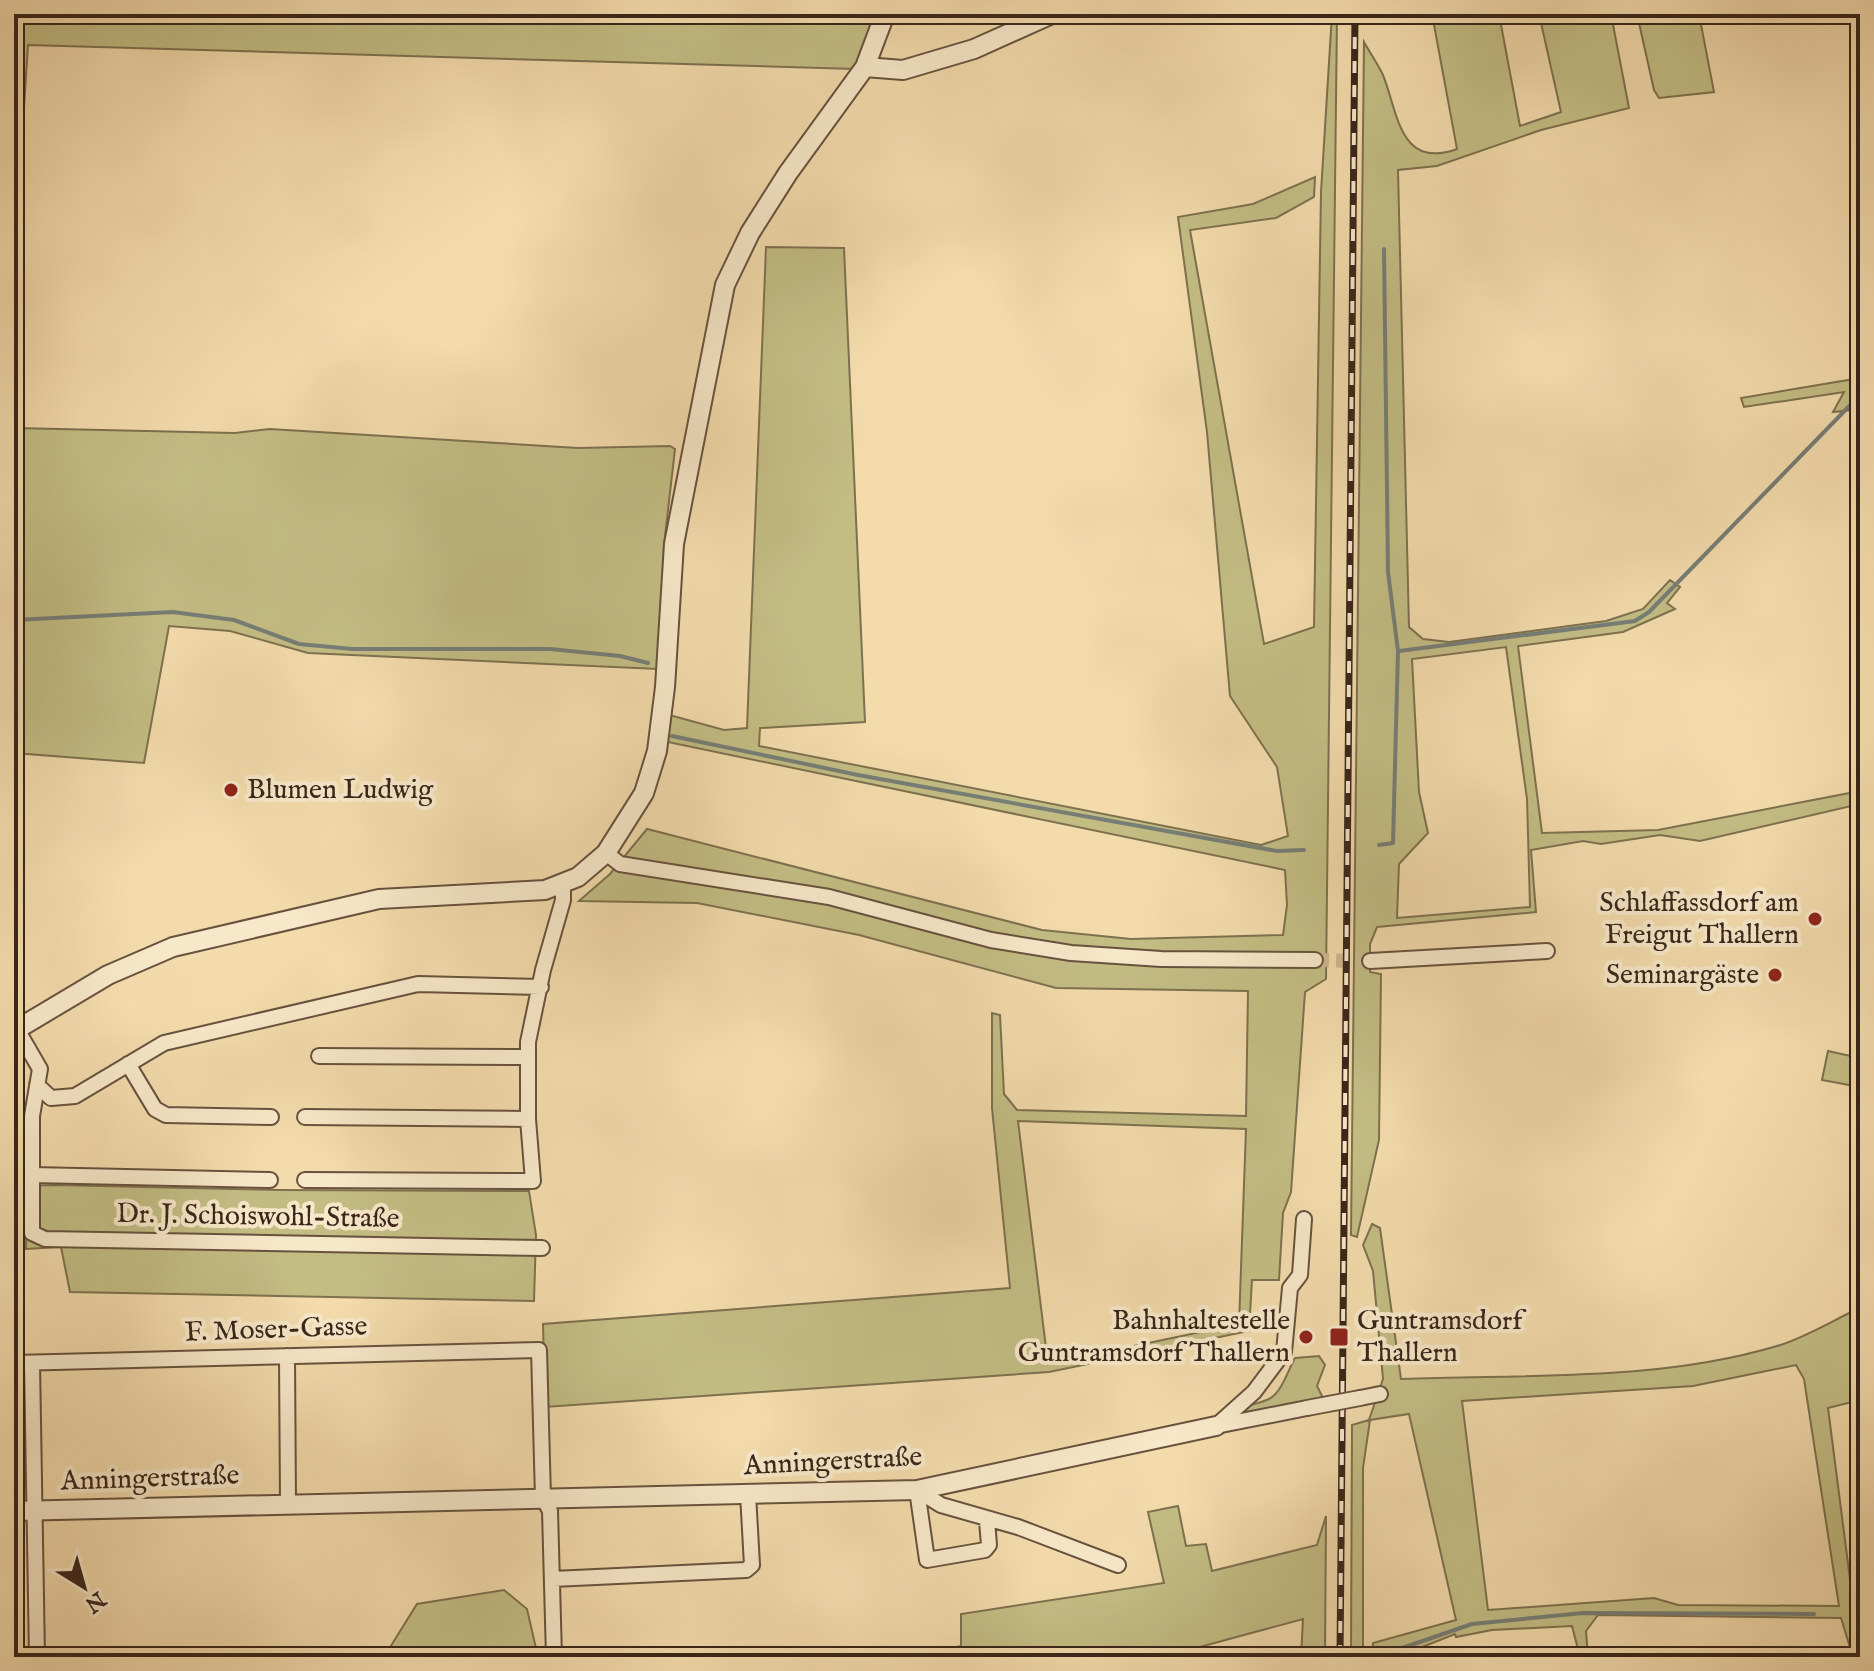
<svg xmlns="http://www.w3.org/2000/svg" width="1874" height="1671" font-family="'IM FELL English',serif">
<style>
.green{fill:#c3bd84;stroke:#7e714f;stroke-width:2;fill-rule:evenodd}
.lines{fill:none;stroke-linecap:round;stroke-linejoin:round}
.stream{stroke:#767e76;stroke-width:4}
.minor-tunnel{stroke:#ceb78f;stroke-width:14;stroke-dasharray:14 7;stroke-linecap:butt}
.minor-casing{stroke:#68523e;stroke-width:18}
.tertiary-casing{stroke:#68523e;stroke-width:22}
.minor{stroke:#f7e8c9;stroke-width:14}
.tertiary{stroke:#f7e8c9;stroke-width:18}
.rail-casing{stroke:#39251a;stroke-width:7}
.rail{stroke:#f7e8c9;stroke-width:4;stroke-dasharray:12;stroke-linecap:butt}
.minor-bridge-casing{stroke:#68523e;stroke-width:18;stroke-linecap:butt}
.minor-bridge{stroke:#f7e8c9;stroke-width:14}
.poi-dot{fill:#8f2418;stroke:#f7e8c9;stroke-width:3}
.labels{text-anchor:middle;dominant-baseline:central;stroke-width:8;stroke-linejoin:round;paint-order:stroke}
.poi-label{font-size:28px;fill:#39251a;stroke:#f7e8c9;text-anchor:end}
.street-label{font-size:28px;fill:#39251a;stroke:#f7e8c9}
</style>
<rect width="100%" height="100%" fill="#f3dbac"/>
<filter id="stains"><feTurbulence type="fractalNoise" baseFrequency=".0025" numOctaves="4"/><feColorMatrix values="0 0 0 0 .2 0 0 0 0 .09 0 0 0 0 .02 0 0 0 .5 -.17"/></filter>
<radialGradient id="worn" r=".72"><stop offset=".6" stop-color="#630" stop-opacity="0"/><stop offset="1" stop-color="#630" stop-opacity=".3"/></radialGradient>
<!-- green -->
<path class="green" d="M14 14H851L878 15 855 69 28 45 14 265Z
M1332 14H1337L1326 979 1305 992 1291 1192 1283 1213 1279 1280H1252L1249 1331 1049 1372 545 1407 543 1324 1010 1288 992 1108V1013L1000 1015 1004 1094 1017 1110 1246 1116 1248 991 1056 988 859 935 697 903 579 901 610 874 647 829 1042 930 1131 939 1283 935 1287 905 1285 870 663 741 666 714 724 730 747 728 766 247 844 248 865 722 760 728 759 746 1261 845 1288 836 1277 767 1230 696 1207 432 1178 217 1253 204 1315 177 1314 197 1276 218 1190 230 1264 644 1314 627 1321 192ZM1018 1121 1246 1129 1239 1324 1048 1364Z
M1432 14H1499L1520 126 1561 112 1539 14H1611L1629 108 1541 130 1437 166 1398 170 1409 627 1423 639 1449 642 1606 621 1643 609 1670 580 1680 587 1667 603 1675 609 1623 632 1518 646 1542 833 1658 830 1860 791V804L1700 841 1660 835 1601 844 1583 841 1531 850 1536 912 1377 927 1370 944V972L1381 974 1379 1140 1357 1237 1351 1235 1364 42C1370 53 1378 64 1383 75 1398 112 1399 170 1457 149ZM1506 647 1527 799 1530 907 1397 918 1399 864 1428 833 1419 792 1412 659Z
M1637 14H1699L1714 92 1659 98 1654 90Z
M1860 378V404L1853 410 1833 412 1844 392 1744 407 1741 398Z
M14 428 235 433 270 429 578 448 670 446 675 449 664 545 658 669 308 653 230 631 169 626 144 763 14 753Z
M1828 1051 1860 1058V1087L1822 1080Z
M54 1185 280 1190 529 1191 536 1235 534 1301 70 1292 61 1247 26 1249 27 1186Z
M1372 1224 1380 1228 1401 1379C1526 1374 1656 1382 1777 1346 1805 1338 1833 1320 1860 1308V1400L1828 1408 1860 1657H1853L1841 1618 1598 1615 1586 1631 1588 1657H1580L1572 1626 1492 1630 1456 1637 1455 1634 1397 1657H1372L1373 1643 1456 1620 1409 1414 1370 1420 1363 1468V1657H1351L1352 1425 1369 1420 1383 1379 1373 1271 1363 1245ZM1796 1365 1804 1379 1839 1606 1678 1605 1654 1598 1488 1610 1462 1401 1693 1386Z
M1319 1356 1325 1365 1317 1386 1323 1398 1240 1414C1249 1402 1257 1405 1269 1399 1282 1392 1288 1370 1295 1358Z
M1178 1506 1186 1546 1206 1544 1212 1571 1317 1545 1326 1516 1325 1657H1301L1303 1619 1185 1651V1657H911L961 1646V1614L1164 1583 1148 1512Z
M504 1590 527 1609 538 1657H384L417 1604Z"/>
<g class="lines">
<!-- stream -->
<path class="stream" d="M14 620 173 612 234 620 299 644 352 649H550L620 656 648 663
M1399 651 1635 621 1649 612 1860 395
M672 736 858 775 1277 851 1304 850
M1379 845 1393 843 1398 651 1388 572 1384 249
M1376 1657 1472 1624 1583 1613 1814 1614"/>
<!-- minor-tunnel -->
<path class="minor-tunnel" d="M1315 960 1370 961"/>
<!-- minor casing -->
<g class="minor-casing">
<path id="minor" d="M606 853 620 864 829 897 991 940 1071 953 1161 959 1315 960
M1370 961 1547 951
M14 1024 40 1069 32 1116V1233L45 1239 542 1248
M319 1056 528 1057
M128 1064 155 1109 166 1115 271 1117
M37 1085 51 1098 75 1096 164 1043 418 984 541 987
M305 1117 528 1119
M31 1175 270 1180
M305 1180 533 1181 528 1119V1042L543 970 563 900V885
M287 1356 288 1503
M14 1363 539 1350 543 1498 550 1511 554 1657
M32 1363 37 1657
M1360 1398 1380 1394
M1216 1426 1254 1392 1284 1352 1290 1288 1300 1275 1304 1219
M1216 1426 1307 1408
M917 1490 941 1505 1018 1527 1118 1565
M917 1490 927 1560 985 1550 989 1545 987 1521
M553 1579 746 1570 752 1565 748 1494"/>
</g>
<!-- tertiary casing -->
<g class="tertiary-casing">
<path id="tertiary" d="M865 67 903 70 974 49 1052 14
M14 1031 108 975 173 947 379 899 545 890 578 877 606 853 644 793 657 751 665 687 674 544 725 285 750 233 788 173 865 67 885 14
M14 1511 917 1490 1216 1426"/>
</g>
<!-- minor -->
<use href="#minor" class="minor"/>
<!-- tertiary -->
<use href="#tertiary" class="tertiary"/>
<!-- rail casing -->
<g class="rail-casing">
<path id="rail" d="M1340 1657 1355 14"/>
</g>
<!-- rail -->
<use href="#rail" class="rail"/>
<!-- minor-bridge casing -->
<g class="minor-bridge-casing">
<path id="minor-bridge" d="M1307 1408 1360 1398"/>
</g>
<!-- minor-bridge -->
<use href="#minor-bridge" class="minor-bridge"/>
</g>
<!-- markers -->
<g class="poi-dot">
<circle cx="231" cy="790" r="8"/>
<circle cx="1815" cy="919" r="8"/>
<circle cx="1775" cy="975" r="8"/>
<circle cx="1306" cy="1337" r="8"/>
<rect x="1329" y="1327" width="20" height="20" rx="4"/>
</g>
<g class="labels">
<!-- poi labels -->
<g class="poi-label">
<text x="247" y="790" text-anchor="start">Blumen Ludwig</text>
<text x="1799" y="903">Schlaffassdorf am<tspan x="1799" dy="32">Freigut Thallern</tspan></text>
<text x="1759" y="975">Seminargäste</text>
<text x="1290" y="1321">Bahnhaltestelle<tspan x="1290" dy="32">Guntramsdorf Thallern</tspan></text>
<text x="1357" y="1321" text-anchor="start">Guntramsdorf<tspan x="1357" dy="32">Thallern</tspan></text>
</g>
<!-- street labels -->
<g class="street-label">
<text transform="translate(258 1217) rotate(1)">Dr. J. Schoiswohl-Straße</text>
<text transform="translate(276 1330) rotate(-2)">F. Moser-Gasse</text>
<text transform="translate(833 1462) rotate(-3)">Anningerstraße</text>
<text transform="translate(150 1479) rotate(-2)">Anningerstraße</text>
</g>
</g>
<!-- margin -->
<rect width="1874" height="1671" fill="none" stroke="#f3dbac" stroke-width="48"/>
<rect x="16" y="16" width="1842" height="1639" fill="none" stroke="#39251a" stroke-width="4"/>
<rect x="24" y="24" width="1826" height="1623" fill="none" stroke="#39251a" stroke-width="2"/>
<!-- north arrow -->
<g transform="translate(84 1587) rotate(143)" stroke="#f7e8c9" stroke-width="6" paint-order="stroke">
<path d="M0-6L14 30L0 20L-14 30Z" fill="#39251a"/>
<text y="-12" font-size="22" font-weight="bold" text-anchor="middle" fill="#39251a">N</text>
</g>
<rect width="100%" height="100%" filter="url(#stains)"/>
<rect width="100%" height="100%" fill="url(#worn)"/>
</svg>
